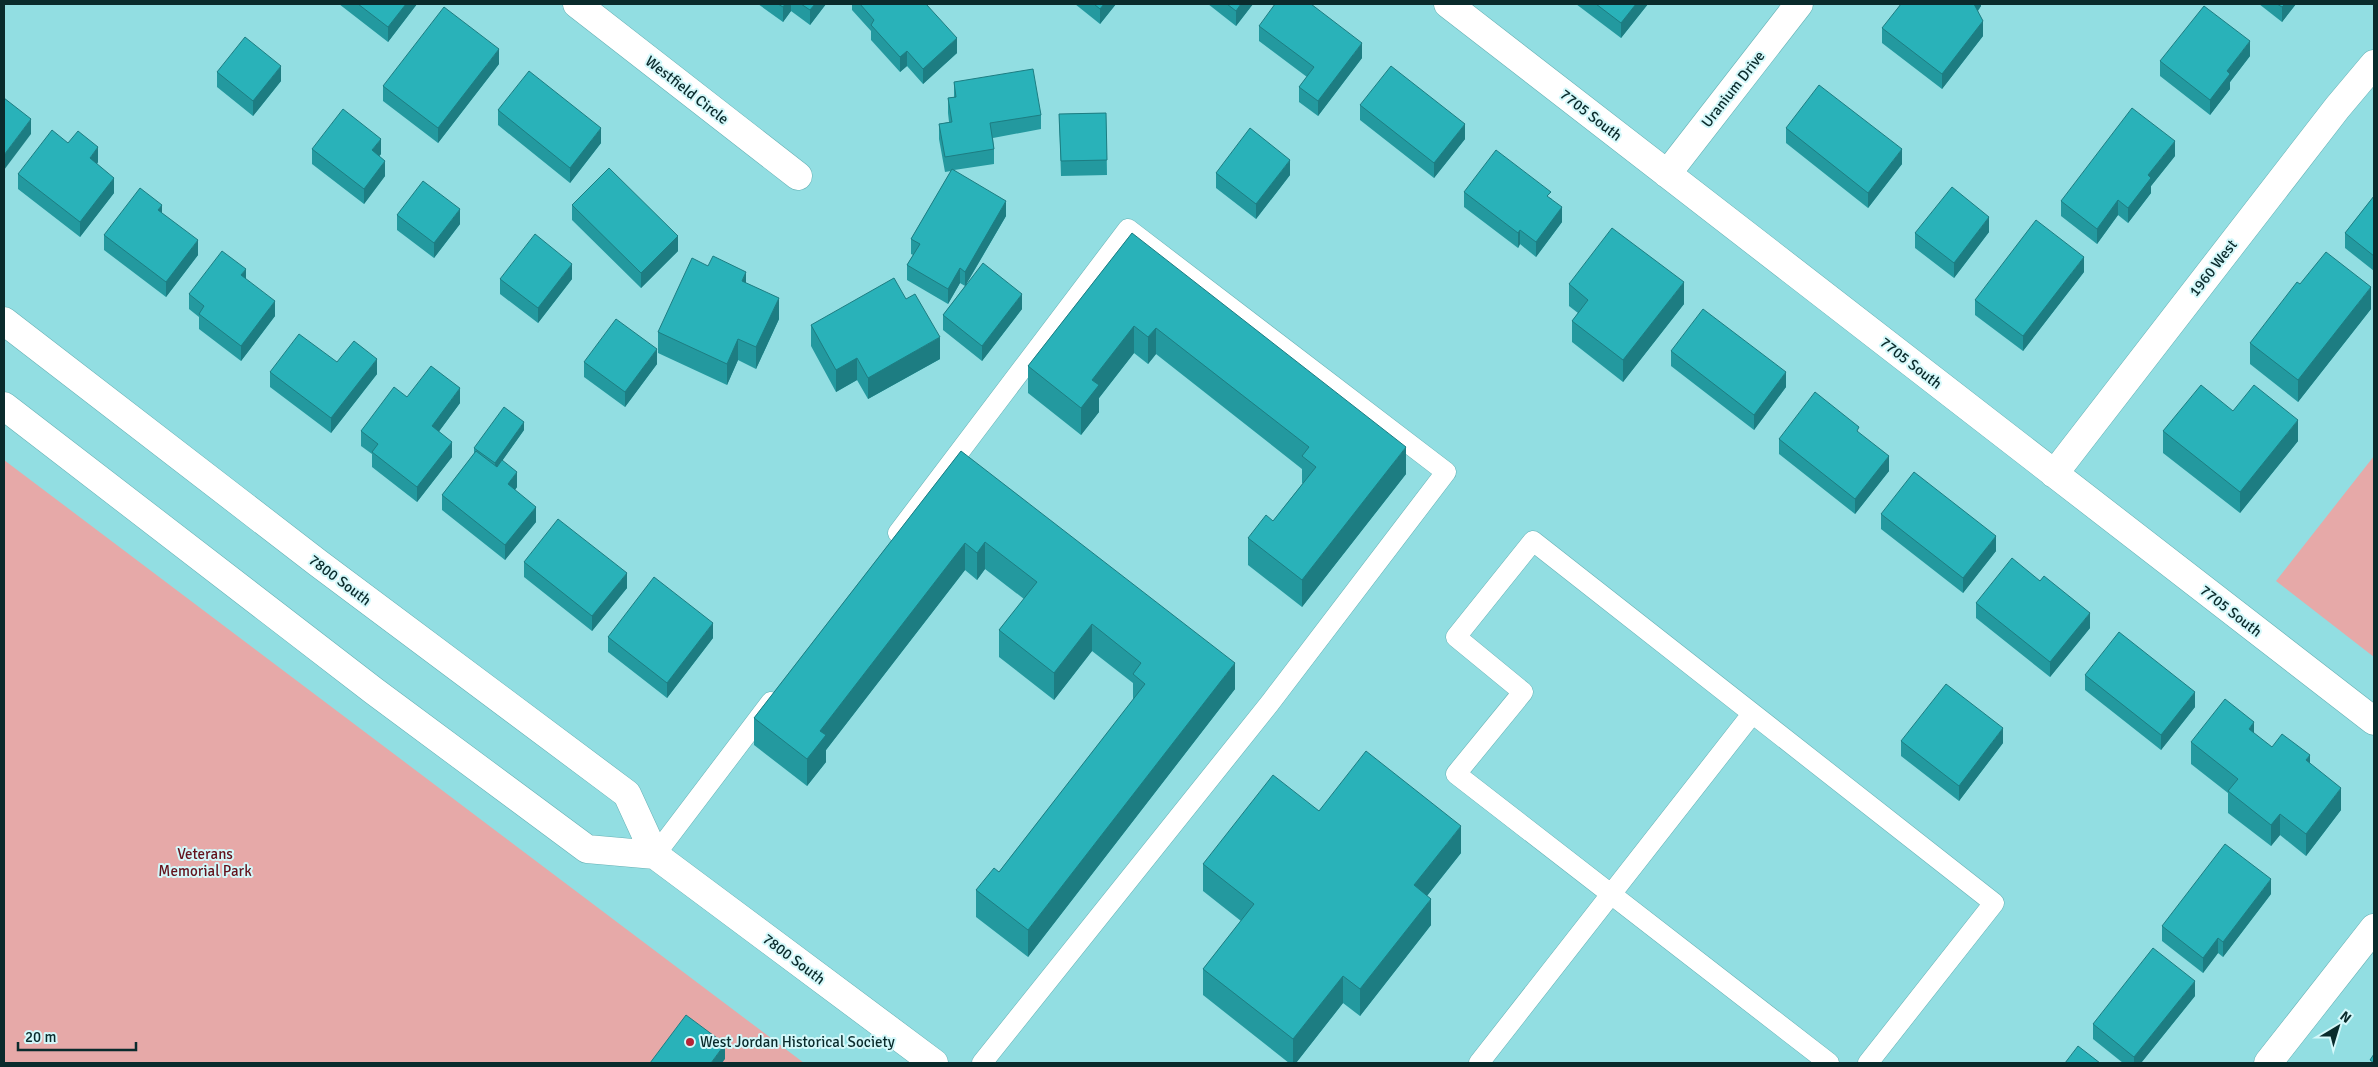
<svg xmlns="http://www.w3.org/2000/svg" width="2378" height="1067" font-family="Signika,sans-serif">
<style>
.green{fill:#e6a9a8}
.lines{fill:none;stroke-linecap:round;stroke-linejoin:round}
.lane-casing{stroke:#66b1b5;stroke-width:21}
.street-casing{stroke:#66b1b5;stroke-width:29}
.primary-casing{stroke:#66b1b5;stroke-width:29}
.lane{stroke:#fff;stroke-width:20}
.street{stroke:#fff;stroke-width:28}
.primary{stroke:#fff;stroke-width:28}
.wall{fill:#23999f}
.shaded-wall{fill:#1d7d82}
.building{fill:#29b2b9;stroke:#1d7d82}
.poi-dot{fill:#b62437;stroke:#d4f8fa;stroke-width:2}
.labels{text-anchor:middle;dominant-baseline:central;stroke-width:4;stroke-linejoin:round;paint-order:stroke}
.street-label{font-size:15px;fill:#0a2b2c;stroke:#d4f8fa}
.park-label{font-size:15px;fill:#63131c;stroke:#d4f8fa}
.poi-label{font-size:15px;fill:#0a2b2c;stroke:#d4f8fa;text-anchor:start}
</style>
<rect width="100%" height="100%" fill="#92dee2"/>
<!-- green -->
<path class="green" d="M2374 456V657L2276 581Z
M4 460 804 1063H4Z"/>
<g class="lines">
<!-- lane casing -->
<g class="lane-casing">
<path id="lane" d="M898 533 1128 229 1446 472 1270 703 982 1063
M655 855 771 702
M1479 1063 1752 714
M1829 1063 1456 774 1523 692 1456 637 1533 541 1994 903 1868 1063"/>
</g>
<!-- street casing -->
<g class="street-casing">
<path id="street" d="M577 4 798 176
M1448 4 2374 721
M1667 174 1799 4
M2054 474 2337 108 2374 64
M2268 1063 2374 928"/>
</g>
<!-- primary casing -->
<g class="primary-casing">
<path id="primary" d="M4 321 318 563 627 794 655 855 934 1063
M4 406 374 691 587 849 655 855"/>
</g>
<!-- lane -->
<use href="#lane" class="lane"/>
<!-- street -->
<use href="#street" class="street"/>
<!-- primary -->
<use href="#primary" class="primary"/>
</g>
<!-- wall -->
<path class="wall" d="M339 4H417L388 42Z
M758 4H826L810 25 791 11 783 22Z
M852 4H926L957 53 923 84 907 66 900 72 871 40V31L852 10Z
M1075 4H1116L1100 24Z
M1208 4H1253L1236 26Z
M1576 4H1648L1621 38Z
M1981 4V6L1978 11 1983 36 1942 89 1882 43V28Z
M2259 4H2296L2282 22Z
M1259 26 1362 58 1318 116 1299 102V87L1307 77 1259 41Z
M2250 56 2230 82V89L2210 115 2160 76V61Z
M499 64 438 143 383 101V86Z
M217 72 281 81 253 116 217 87Z
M954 82 1041 115V129L993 138 994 149V164L954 170 1006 216 967 283 1022 309 982 361 943 330V315L965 286 960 283 948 304 907 280V265L913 255 911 254V239L951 171 945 172 939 139V124L949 122 948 113V98L954 97Z
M1360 105 1465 139 1434 178 1360 120Z
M498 110 601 143 570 183 498 125Z
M1106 113 1107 175 1061 176 1059 114Z
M1786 128 1902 164 1868 208 1786 143Z
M68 143 98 162 97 164 114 193 80 237 18 189V174Z
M312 149 381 154 379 156 385 176 364 204 312 164Z
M2175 156 2151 186V193L2128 223 2118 215 2097 244 2061 216V201Z
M1216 173 1290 175 1256 219 1216 188Z
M1464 192 1551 198 1562 222 1536 257 1520 244 1518 248 1464 207Z
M2374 196V271L2345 248V233Z
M572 205 678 251 641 288 572 220Z
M162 213 198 255 166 297 104 250V235Z
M397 215 460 224 434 258 397 230Z
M1989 232 1954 278 1915 248V233Z
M1132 233 1406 474 1302 607 1248 565V538L1273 521 1303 483H1302V469L1156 354 1148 364 1134 353 1099 398V412L1081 435 1028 393V366Z
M2084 272 2023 351 1975 315V300Z
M246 279 275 316 241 361 199 329V317L189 309V294Z
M500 279H572L538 323 500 294Z
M746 283 779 319 756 369 738 360 727 385 658 353V332Z
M1569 284 1684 304 1623 382 1572 342V321L1578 313 1569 306Z
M2300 284 2371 309 2298 402 2250 364V343Z
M811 325 940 359 868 399 857 380 836 392 811 346Z
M1671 351 1786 387 1754 430 1671 366Z
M337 362 377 374 331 433 270 387V372Z
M584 362 657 364 625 407 584 377Z
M407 397 460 403 439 431 452 457 417 502 372 467V454L361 446V431Z
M2233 411 2298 441 2240 513 2163 453V431Z
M524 430 499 465 517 487 515 490 536 522 505 560 442 510V495L474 454V448Z
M1859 433 1889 471 1855 514 1779 454V439Z
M961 451 1235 689 1028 957 976 917V890L999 872 1133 700V683L1092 651 1054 700 999 657V630L1024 599 985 569 977 580 965 570 826 750V762L807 786 754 745V718Z
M1881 514 1996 551 1963 593 1881 529Z
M524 562 627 588 592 631 524 577Z
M1976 603 2090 628 2050 677 1976 618Z
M608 637 713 638 667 698 608 652Z
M2085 675 2195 707 2161 750 2085 690Z
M2254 734 2272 747 2310 764 2341 810 2306 856 2280 835 2271 846 2228 813V793L2191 764V742Z
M1901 741 2003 743 1959 801 1901 756Z
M1319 811 1461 853 1427 896 1431 925 1360 1016 1343 1003 1296 1063H1289L1203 995V969L1241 921 1203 891V864Z
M2271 894 2223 957 2218 953 2203 973 2162 941V926Z
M2195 996 2141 1063H2123L2093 1039V1024Z"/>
<!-- shaded-wall -->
<path class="shaded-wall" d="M406 4H417L388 42V27Z
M785 4H791V11L783 22V7Z
M815 4H826L810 25V10Z
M1104 4H1116L1100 24V9Z
M1241 4H1253L1236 26V11Z
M1636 4H1648L1621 38V23Z
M1973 4H1981V6L1973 17Z
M2285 4H2296L2282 22V7Z
M1983 21V36L1942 89V74Z
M957 38V53L923 84V69Z
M2250 41V56L2230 82V89L2210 115V100L2227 71Z
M1362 43V58L1318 116V101Z
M499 49V64L438 143V128Z
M907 51V66L900 72V57Z
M281 66V81L253 116V101Z
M5 78V93L4 94V79Z
M31 119V134L4 170V155Z
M1465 124V139L1434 178V163Z
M601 128V143L570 183V168Z
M381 139V154L372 165V150Z
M2175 141V156L2151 186V193L2128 223V208L2148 175Z
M98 147V162L90 173V158Z
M1902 149V164L1868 208V193Z
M1290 160V175L1256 219V204Z
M385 161V176L364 204V189Z
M114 178V193L80 237V222Z
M2118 200V215L2097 244V229Z
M1006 201V216L965 286V272Z
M162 205V220L158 210Z
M1562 207V222L1536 257V242Z
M460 209V224L434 258V243Z
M1989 217V232L1954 278V263Z
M1520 230V244L1518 248V233Z
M678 236V251L641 288V273Z
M198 240V255L166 297V282Z
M2084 257V272L2023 351V336Z
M572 264V279L538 323V308Z
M960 268V283L948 304V289Z
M246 269V284L241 275Z
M746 272V293L742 281Z
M1684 282V304L1623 382V360Z
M2371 287V309L2298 402V380Z
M1022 294V309L982 361V346Z
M779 298V319L756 369V347Z
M275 301V316L241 361V346Z
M1134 326V353L1099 398V412L1081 435V408L1092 380Z
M1156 328V354L1148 364V337Z
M940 337V359L868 399V378Z
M738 339V360L727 385V364Z
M657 349V364L625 407V392Z
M857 358V380L836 392V370Z
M377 359V374L331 433V418Z
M1786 372V387L1754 430V415Z
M460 388V403L432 441V426Z
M2298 420V441L2240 513V492Z
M524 422V430L495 471V463Z
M452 442V457L417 502V487Z
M1406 447V474L1302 607V580Z
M1889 456V471L1855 514V499Z
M517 472V487L508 499V484Z
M536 507V522L505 560V545Z
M1996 536V551L1963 593V578Z
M985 542V569L977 580V553Z
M965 543V570L826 750V762L807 786V759L820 731Z
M627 573V588L592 631V616Z
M2090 613V628L2050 677V662Z
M713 623V638L667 698V683Z
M1092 624V651L1054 700V673Z
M1235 663V689L1028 957V930Z
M2195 692V707L2161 750V735Z
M2254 722V743L2249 729Z
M2003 728V743L1959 801V786Z
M2310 755V776L2306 760Z
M2341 788V810L2306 856V834Z
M2280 814V835L2271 846V825Z
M1461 826V853L1414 912V885Z
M2271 879V894L2223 957V942Z
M1431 899V925L1360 1016V989Z
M2218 938V953L2203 973V958Z
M1343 976V1003L1296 1063H1293V1039Z
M2195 981V996L2141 1063H2134V1057Z
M725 1044V1059L722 1063H711Z"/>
<!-- building -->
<path class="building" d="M358 4H406L388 27Z
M778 4H785L783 7Z
M801 4H815L810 10Z
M860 4H926L957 38 923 69 907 51 900 57 871 25 874 20Z
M1094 4H1104L1100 9Z
M1227 4H1241L1236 11Z
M1275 4H1311L1362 43 1318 101 1299 87 1314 67 1259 26Z
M1596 4H1636L1621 23Z
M1901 4H1974L1983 21 1942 74 1882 28Z
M2277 4H2285L2282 7Z
M2204 6 2250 41 2227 71 2230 74 2210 100 2160 61Z
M444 7 499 49 438 128 383 86Z
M245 37 281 66 253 101 217 72Z
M1391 66 1465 124 1434 163 1360 105Z
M1033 69 1041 115 990 123 994 149 945 157 939 124 952 122 948 98 956 97 954 82Z
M529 71 601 128 570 168 498 110Z
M1819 85 1902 149 1868 193 1786 128Z
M4 98 31 119 4 155Z
M2132 108 2175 141 2148 175 2151 178 2128 208 2118 200 2097 229 2061 201Z
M343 109 381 139 372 150 385 161 364 189 312 149Z
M1106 113 1107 160 1061 161 1059 114Z
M1250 128 1290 160 1256 204 1216 173Z
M52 130 68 143 78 131 98 147 90 158 114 178 80 222 18 174Z
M1496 150 1551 192 1547 196 1562 207 1536 242 1520 230 1518 233 1464 192Z
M609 168 678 236 641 273 572 205Z
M952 169 1006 201 965 272 960 268 948 289 907 265 920 244 911 239Z
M423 181 460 209 434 243 397 215Z
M1952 187 1989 217 1954 263 1915 233Z
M140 188 162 205 158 210 198 240 166 282 104 235Z
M2374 196V256L2345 233Z
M2036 220 2084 257 2023 336 1975 300Z
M1612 228 1684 282 1623 360 1572 321 1588 300 1569 284Z
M1132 233 1406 447 1302 580 1248 538 1266 515 1273 521 1316 467 1302 456 1309 447 1156 328 1148 337 1134 326 1092 380 1099 385 1081 408 1028 366Z
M535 234 572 264 538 308 500 279Z
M222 251 246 269 241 275 275 301 241 346 199 314 204 306 189 294Z
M2326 252 2371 287 2298 380 2250 343 2297 282 2300 284Z
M713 256 746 272 742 281 779 298 756 347 738 339 727 364 658 332 692 258 708 266Z
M983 263 1022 294 982 346 943 315Z
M894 278 906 299 915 294 940 337 868 378 857 358 836 370 811 325Z
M1703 309 1786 372 1754 415 1671 351Z
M616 319 657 349 625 392 584 362Z
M299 334 337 362 354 341 377 359 331 418 270 372Z
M431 366 460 388 432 426 452 442 417 487 372 452 378 444 361 431 394 387 407 397Z
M2201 385 2233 411 2254 385 2298 420 2240 492 2163 431Z
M1815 392 1859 427 1857 431 1889 456 1855 499 1779 439Z
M504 407 524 422 495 463 474 448Z
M476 451 497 467 502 460 517 472 508 484 536 507 505 545 442 495Z
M961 451 1235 663 1028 930 976 890 994 868 999 872 1145 684 1133 674 1141 663 1092 624 1054 673 999 630 1037 582 985 542 977 553 965 543 820 731 826 735 807 759 754 718Z
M1914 472 1996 536 1963 578 1881 514Z
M558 519 627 573 592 616 524 562Z
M2012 558 2040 581 2044 576 2090 613 2050 662 1976 603Z
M654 577 713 623 667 683 608 637Z
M2119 632 2195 692 2161 735 2085 675Z
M1946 684 2003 728 1959 786 1901 741Z
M2225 699 2254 722 2249 729 2272 747 2282 734 2310 755 2306 760 2341 788 2306 834 2280 814 2271 825 2228 791 2238 779 2191 742Z
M1366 751 1461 826 1414 885 1431 899 1360 989 1343 976 1293 1039 1203 969 1254 904 1203 864 1273 775 1319 811Z
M2225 844 2271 879 2223 942 2218 938 2203 958 2162 926Z
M2153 948 2195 981 2134 1057 2093 1024Z
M686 1015 725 1044 711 1063H650Z
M2078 1046 2100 1063H2065Z
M2374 1054V1063L2370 1060Z"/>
<!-- markers -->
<circle class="poi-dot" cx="690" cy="1042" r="5"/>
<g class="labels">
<!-- street labels -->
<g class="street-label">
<text transform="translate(1733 89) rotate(-52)">Uranium Drive</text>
<text transform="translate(687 90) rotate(38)">Westfield Circle</text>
<text transform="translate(1591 115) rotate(38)">7705 South</text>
<text transform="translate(2213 268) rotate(-52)">1960 West</text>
<text transform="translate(1911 363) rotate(38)">7705 South</text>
<text transform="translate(340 580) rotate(37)">7800 South</text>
<text transform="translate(2231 611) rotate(38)">7705 South</text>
<text transform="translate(794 959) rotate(37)">7800 South</text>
</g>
<!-- park labels -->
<g class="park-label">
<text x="205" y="854">Veterans<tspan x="205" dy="17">Memorial Park</tspan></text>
</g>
<!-- poi labels -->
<g class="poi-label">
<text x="700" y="1042">West Jordan Historical Society</text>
</g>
</g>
<!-- border -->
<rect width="2378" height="1067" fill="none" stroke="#0a2b2c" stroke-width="10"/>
<!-- north arrow -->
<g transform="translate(2338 1027) rotate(38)" stroke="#d4f8fa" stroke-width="4" paint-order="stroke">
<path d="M0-4L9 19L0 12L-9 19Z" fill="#0a2b2c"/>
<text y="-8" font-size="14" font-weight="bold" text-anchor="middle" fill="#0a2b2c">N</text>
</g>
<!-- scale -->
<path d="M18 1042v8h118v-8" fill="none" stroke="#0a2b2c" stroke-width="2.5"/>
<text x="25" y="1042" font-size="15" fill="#0a2b2c" stroke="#d4f8fa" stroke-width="4" paint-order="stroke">20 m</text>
</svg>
